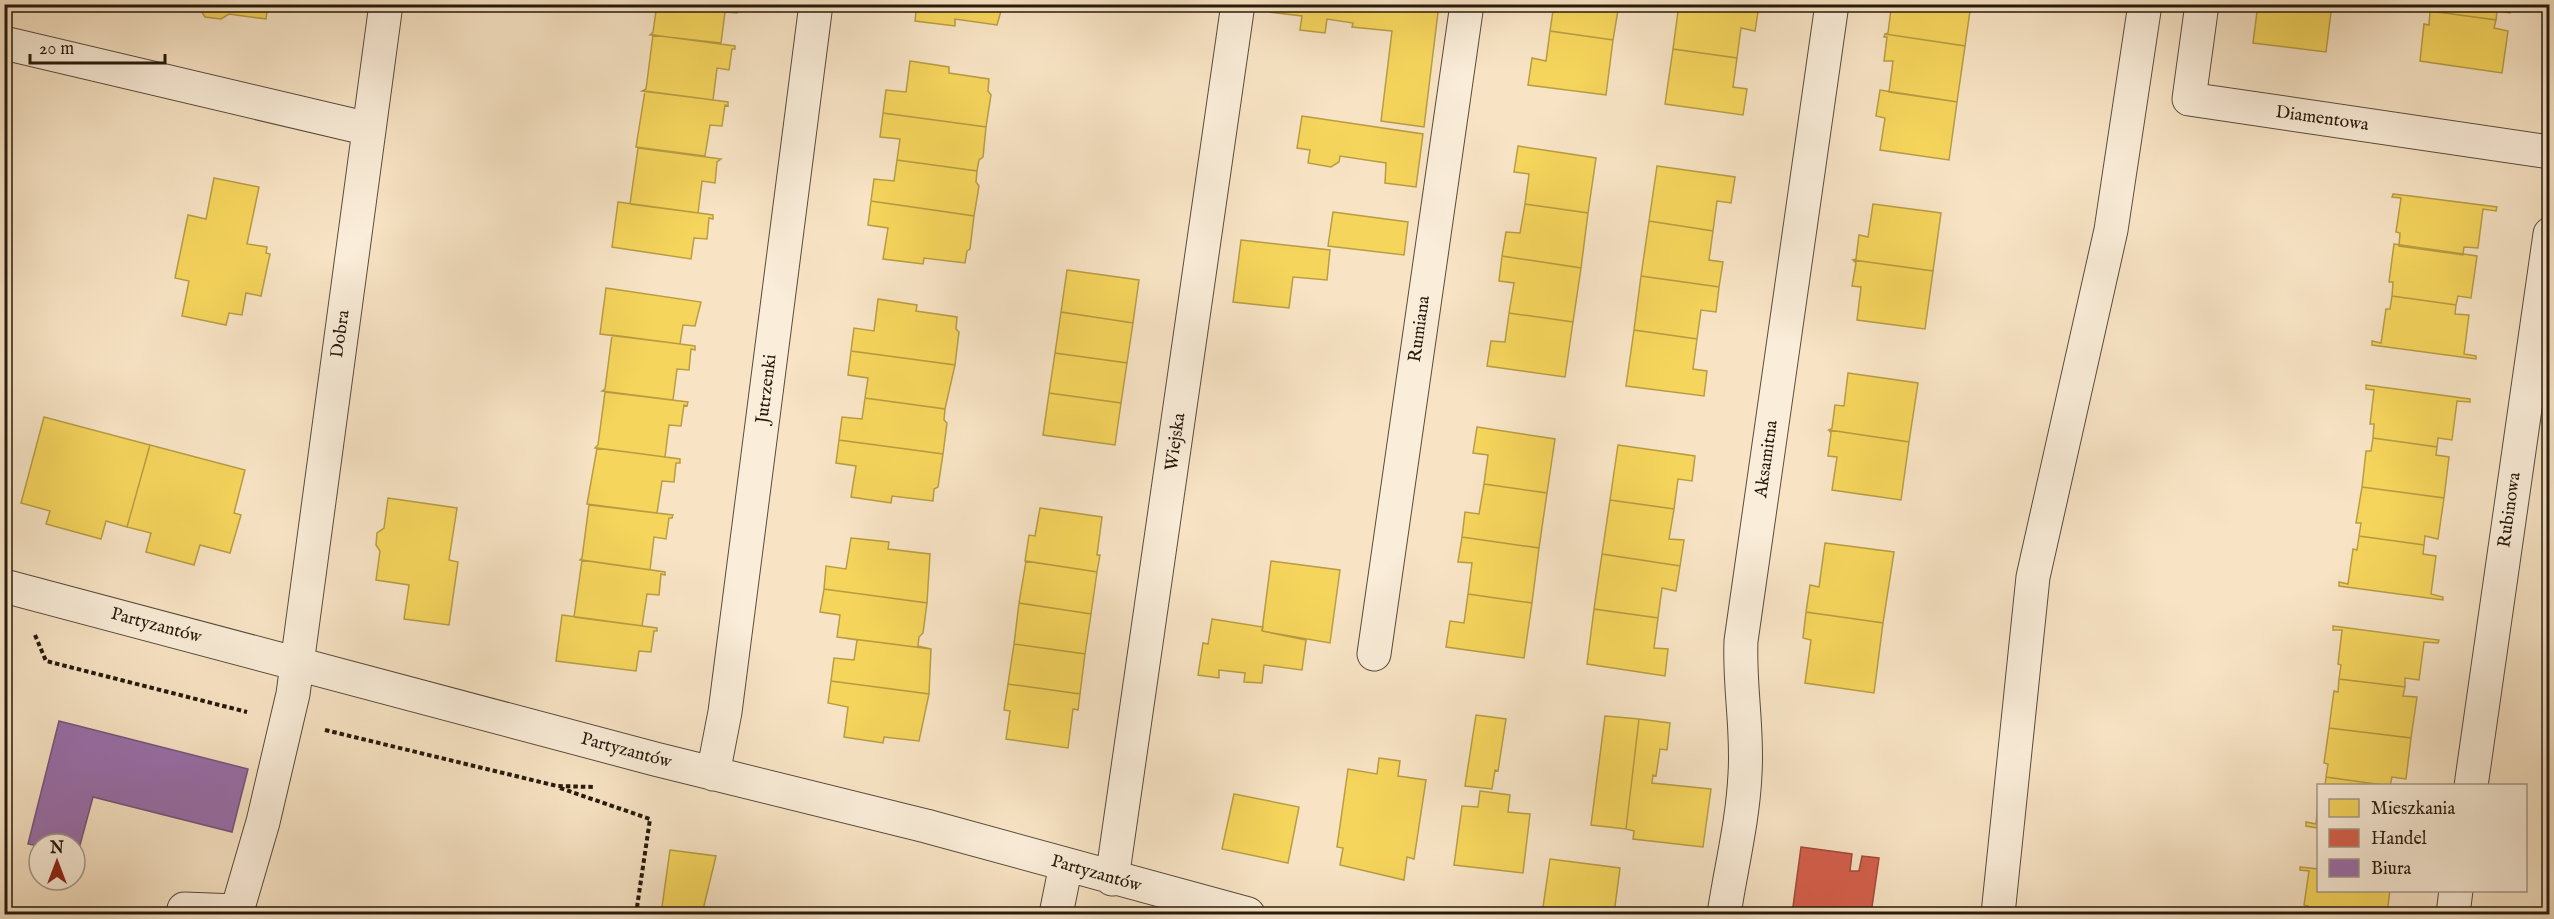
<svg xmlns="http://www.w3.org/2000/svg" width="2554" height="919" font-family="'IM FELL English',serif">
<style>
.homes{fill:#f6d55c;stroke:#b89d44;stroke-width:1.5}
.shops{fill:#d6604d;stroke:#a14b3a;stroke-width:1.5}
.offices{fill:#9970ab;stroke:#76567c;stroke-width:1.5}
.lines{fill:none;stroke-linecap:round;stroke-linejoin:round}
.minor-casing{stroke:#5a4c3b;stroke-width:35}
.path{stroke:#261a0d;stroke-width:4;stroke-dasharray:4.5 3;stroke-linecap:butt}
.minor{stroke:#faedd9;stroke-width:33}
.labels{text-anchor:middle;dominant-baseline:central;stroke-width:6;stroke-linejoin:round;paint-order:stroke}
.street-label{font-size:18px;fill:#261a0d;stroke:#faedd9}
</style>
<rect width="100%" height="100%" fill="#f8e4c5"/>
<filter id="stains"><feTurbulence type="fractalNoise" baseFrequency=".00333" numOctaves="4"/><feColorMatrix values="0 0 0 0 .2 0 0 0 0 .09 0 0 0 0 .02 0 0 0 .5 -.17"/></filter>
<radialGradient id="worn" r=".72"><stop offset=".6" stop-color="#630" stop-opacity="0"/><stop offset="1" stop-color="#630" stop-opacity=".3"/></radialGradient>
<!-- homes -->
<path class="homes" d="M200 4H268L266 19 229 14 221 19 205 17 200 9Z
M657 4H738L737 13 725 12 721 43 650 35 653 32Z
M917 4H1003L997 25 955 19V26L915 21Z
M1270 4H1439L1424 127 1381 121 1392 31 1352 27 1353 23 1327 19 1325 33 1300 30 1302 16 1269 12Z
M1554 4H1619L1613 40 1550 31Z
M1679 4 1759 5 1755 31 1741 28 1737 58 1673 49Z
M1901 4H1971L1965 46 1885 34 1888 33 1891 9 1900 11Z
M2258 4H2332L2326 52 2253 43Z
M2431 4H2511L2510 13 2497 11 2496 20 2430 11Z
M2430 11 2496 20 2494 28 2508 31 2502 73 2420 61 2424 24 2429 25Z
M1550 31 1613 40 1606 95 1528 85 1532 58 1546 61Z
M1885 34 1965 46 1957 102 1889 92 1893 61H1884L1887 37H1884Z
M653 35 735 46V49H732L729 70 717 68 713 100 642 91 646 89Z
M1673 49 1737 58 1733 87 1747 89 1743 115 1665 104Z
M910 61 949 67V73L989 79 988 91 991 95 986 127 883 113 886 90 906 92Z
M1880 90 1957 102 1949 160 1880 150 1885 118 1876 116Z
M645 91 728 102V106L725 105 722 126 710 125 705 156 636 147Z
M883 113 986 127 983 157 979 160 977 171 897 160 900 139 880 137Z
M1302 116 1423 134 1416 187 1385 183 1386 163 1340 156 1339 162 1331 167 1308 163 1310 150 1297 148Z
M1518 146 1596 158 1588 213 1525 204 1529 174 1514 172Z
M638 148 721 159 717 162 715 183 702 181 698 213 630 204Z
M897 160 977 171 976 182 979 186 974 216 871 201 874 179 894 181Z
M1657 166 1735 177 1731 203 1717 201 1713 231 1649 221Z
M214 178 259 187 247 244 267 247 266 253 270 254 261 296 246 293 242 315 229 313 226 325 182 316 189 281 175 278 188 215 206 219Z
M2393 194 2411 196 2497 207 2496 211 2483 209 2478 248 2464 247 2463 255 2399 246 2400 233 2396 232 2401 198 2392 197Z
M871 201 974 216 970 249 967 251 965 263 924 258 923 264 883 259 888 228 868 225Z
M618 202 713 215V219L709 218 707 239 694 238 691 259 612 247Z
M1525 204 1588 213 1581 268 1502 256 1506 232 1520 233Z
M1873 204 1941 213 1933 271 1853 260 1856 259 1859 235 1868 237Z
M1333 212 1408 222 1404 255 1328 246Z
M1649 221 1713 231 1709 260 1723 262 1719 287 1641 276Z
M1241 240 1330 250 1327 280 1293 277 1289 308 1233 302Z
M2394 244 2477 256 2471 298 2458 296 2456 305 2392 296 2393 282H2389Z
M1502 256 1581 268 1573 322 1509 313 1514 283 1499 281Z
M1853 260 1933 271 1925 329 1857 320 1861 287 1852 286 1856 263Z
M1067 270 1139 280 1133 323 1061 312Z
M1641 276 1719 287 1716 312 1701 310 1697 339 1634 330Z
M606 288 701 302 695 326 683 325 680 344 600 334Z
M2392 296 2456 305 2455 314 2469 315 2464 354 2476 356V359L2372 345V341L2381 343 2386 309H2390Z
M878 299 917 305 916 311 957 317 956 329 959 332 955 365 851 351 854 328 874 331Z
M1061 312 1133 323 1127 363 1055 353Z
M1509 313 1573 322 1565 377 1487 366 1491 341 1505 342Z
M1634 330 1697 339 1693 369 1707 371 1704 396 1626 386Z
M612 335 695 346V350L691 349 689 370 677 369 673 400 602 391 605 389Z
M851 351 955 365 945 409 865 398 868 378 848 375Z
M1055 353 1127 363 1121 403 1049 393Z
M1848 373 1918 383 1909 442 1829 430 1832 428 1835 405 1844 406Z
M2366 385 2470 399V402L2457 401 2452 440 2438 438 2437 447 2373 438 2374 424H2370L2374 390 2366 389Z
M605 392 688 402 687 406 684 405 681 426 669 425 665 457 595 448 598 445Z
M1049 393 1121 403 1115 445 1043 435Z
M865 398 945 409 944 420 947 423 943 454 839 440 842 417 862 419Z
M44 417 150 445 127 527 106 521 101 539 46 524 50 511 21 503Z
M1477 427 1555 439 1547 493 1484 484 1488 455 1473 453Z
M1829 430 1909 442 1901 500 1832 490 1837 457 1828 456 1831 433Z
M2373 438 2437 447 2436 455 2449 457 2444 498 2362 487 2366 451H2371Z
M839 440 943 454 938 487 934 489 933 501 892 496 891 503 851 497 856 466 836 463Z
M150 445 245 470 234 513 241 515 230 553 200 545 194 565 146 552 151 533 127 527Z
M1618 445 1695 456 1692 481 1678 479 1674 509 1610 500Z
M597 448 680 459V463H676L674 482 662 481 657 513 587 504Z
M1484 484 1547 493 1539 548 1462 537 1465 512 1479 514Z
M2362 487 2444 498 2438 539 2425 536 2424 545 2359 536 2361 523H2356Z
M388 498 457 508 449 560 458 562 449 625 404 619 409 585 376 580 380 551 376 545 377 533 384 528Z
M1610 500 1674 509 1669 539 1684 540 1680 566 1602 554Z
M589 505 673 515 672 518H669L666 539 654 537 650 570 580 560 582 558Z
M1040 508 1102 517 1097 555H1100L1097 572 1025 561 1029 535 1035 536Z
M2359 536 2424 545 2423 554 2436 556 2431 594 2443 597V600L2339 586V582L2348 584 2353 549 2357 550Z
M1462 537 1539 548 1532 603 1468 594 1472 563 1458 562Z
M851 538 889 542 888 549 930 554 927 603 824 589 826 566 846 569Z
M1825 543 1894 552 1883 623 1806 612 1810 585 1819 587Z
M1602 554 1680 566 1676 591 1662 588 1658 618 1594 609Z
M582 560 665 572V575L661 574 659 595 647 594 642 626 574 617Z
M1026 561 1097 572 1091 614 1019 603Z
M1271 561 1340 570 1330 643 1262 631Z
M824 589 927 603 923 633 919 637 918 646 931 649 837 637 840 615 820 612Z
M1468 594 1532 603 1524 658 1446 647 1450 621 1464 623Z
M1019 603 1091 614 1085 654 1014 644Z
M1594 609 1658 618 1654 648 1668 649 1665 676 1587 664Z
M1806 612 1883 623 1874 693 1805 683 1811 640 1803 638Z
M562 615 657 628V631H654L651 652 639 651 636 671 556 661Z
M1212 619 1263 627 1262 631 1306 640 1302 670 1264 665 1262 683 1244 682 1245 673 1219 670V678L1198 675 1203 643 1208 644Z
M2333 626 2439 640 2438 643 2424 642 2419 680 2405 678V687L2339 679 2341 665 2338 664 2342 630H2333Z
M837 637 931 649 929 694 831 681 834 658 854 660 857 640Z
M1014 644 1085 654 1080 694 1008 684Z
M2339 679 2405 687 2403 696 2417 697 2411 738 2329 728 2334 691 2338 692Z
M831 681 929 694 919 741 884 737 883 743 844 737 848 707 828 703Z
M1008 684 1080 694 1078 710 1073 709 1068 748 1006 739 1010 711 1004 710Z
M1476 715 1506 719 1498 771 1495 770 1492 789 1465 786Z
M1605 716 1639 719 1626 829 1591 825Z
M1639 719 1670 723 1667 750 1660 749 1656 776 1653 775 1652 783 1711 789 1703 847 1633 839 1634 831 1626 829Z
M2329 728 2411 738 2406 779 2392 777 2390 786 2326 777 2328 764 2324 763Z
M1379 758 1400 761 1398 776 1426 780 1414 859 1407 857 1404 880 1340 865 1343 848 1337 847 1348 769 1377 774Z
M2326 777 2390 786H2325Z
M1480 791 1510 795 1508 812 1530 814 1523 873 1454 865 1462 806 1478 807Z
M1234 794 1299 807 1288 863 1222 849Z
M2318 804V828L2306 826V822L2316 824Z
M670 850 716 856 702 914H661Z
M1550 859 1620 868 1614 914H1542Z
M2300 867 2318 869V890H2390L2387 914H2307L2308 906 2304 905 2309 871 2300 870Z"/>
<!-- shops -->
<path class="shops" d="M1801 847 1852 854 1850 871H1859L1862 856 1879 858 1871 914H1792Z"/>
<!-- offices -->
<path class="offices" d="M59 721 248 769 232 832 93 797 77 856H75V844H39V846L28 844Z"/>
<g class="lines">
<!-- minor casing -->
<g class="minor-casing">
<path id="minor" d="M2202 4 2189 99 2550 152
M4 43 369 129
M4 586 655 759 926 826 1248 914
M1374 654 1467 4
M713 774 725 712 816 4
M2471 786 2550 234
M1112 879 1238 4
M184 909 237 911 263 822 293 694 386 4
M1056 914 1066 865
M1724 914C1731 868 1743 820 1745 774 1748 729 1739 686 1741 641L1832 4
M1998 914 2033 577 2111 230 2145 4
M2453 914 2456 890"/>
</g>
<!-- path -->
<path class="path" d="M35 635 46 661 247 712
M325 730 557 786 595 787
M560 788 650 819 636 914"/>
<!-- minor -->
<use href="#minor" class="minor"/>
</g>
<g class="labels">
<!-- street labels -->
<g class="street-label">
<text transform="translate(2322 119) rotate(8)">Diamentowa</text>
<text transform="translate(1420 329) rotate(-82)">Rumiana</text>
<text transform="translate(341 334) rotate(-82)">Dobra</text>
<text transform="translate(767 389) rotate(-83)">Jutrzenki</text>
<text transform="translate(1176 442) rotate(-82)">Wiejska</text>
<text transform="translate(1767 459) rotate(-82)">Aksamitna</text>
<text transform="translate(2510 510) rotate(-82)">Rubinowa</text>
<text transform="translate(156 626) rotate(15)">Partyzantów</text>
<text transform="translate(626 751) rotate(15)">Partyzantów</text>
<text transform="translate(1096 874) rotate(16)">Partyzantów</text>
</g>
</g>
<!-- margin -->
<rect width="2554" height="919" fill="none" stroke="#f8e4c5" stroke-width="24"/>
<rect x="6" y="6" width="2542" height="907" fill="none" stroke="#261a0d" stroke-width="3"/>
<rect x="12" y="12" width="2530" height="895" fill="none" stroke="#261a0d" stroke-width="1.5"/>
<!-- legend -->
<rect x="2317" y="784" width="210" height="108" fill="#faedd9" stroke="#a59987" stroke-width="1.5"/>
<rect x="2329" y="799" width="30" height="18" fill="#f6d55c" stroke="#a59987" stroke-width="1.5"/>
<text x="2371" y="814" font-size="18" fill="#261a0d">Mieszkania</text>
<rect x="2329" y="829" width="30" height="18" fill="#d6604d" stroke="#a59987" stroke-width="1.5"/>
<text x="2371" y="844" font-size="18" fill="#261a0d">Handel</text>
<rect x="2329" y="859" width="30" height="18" fill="#9970ab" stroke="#a59987" stroke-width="1.5"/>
<text x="2371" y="874" font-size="18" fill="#261a0d">Biura</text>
<!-- north arrow -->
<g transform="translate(57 862)"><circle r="28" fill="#faedd9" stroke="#a59987" stroke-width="1.5"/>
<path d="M0-4.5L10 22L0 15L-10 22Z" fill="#8f2418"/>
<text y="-9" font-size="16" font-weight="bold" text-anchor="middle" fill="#261a0d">N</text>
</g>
<!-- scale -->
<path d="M30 54v9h135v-9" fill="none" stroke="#261a0d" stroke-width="3"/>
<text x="39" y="54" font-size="18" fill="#261a0d" stroke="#faedd9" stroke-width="4.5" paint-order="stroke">20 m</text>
<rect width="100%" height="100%" filter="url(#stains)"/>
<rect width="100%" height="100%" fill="url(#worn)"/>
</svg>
